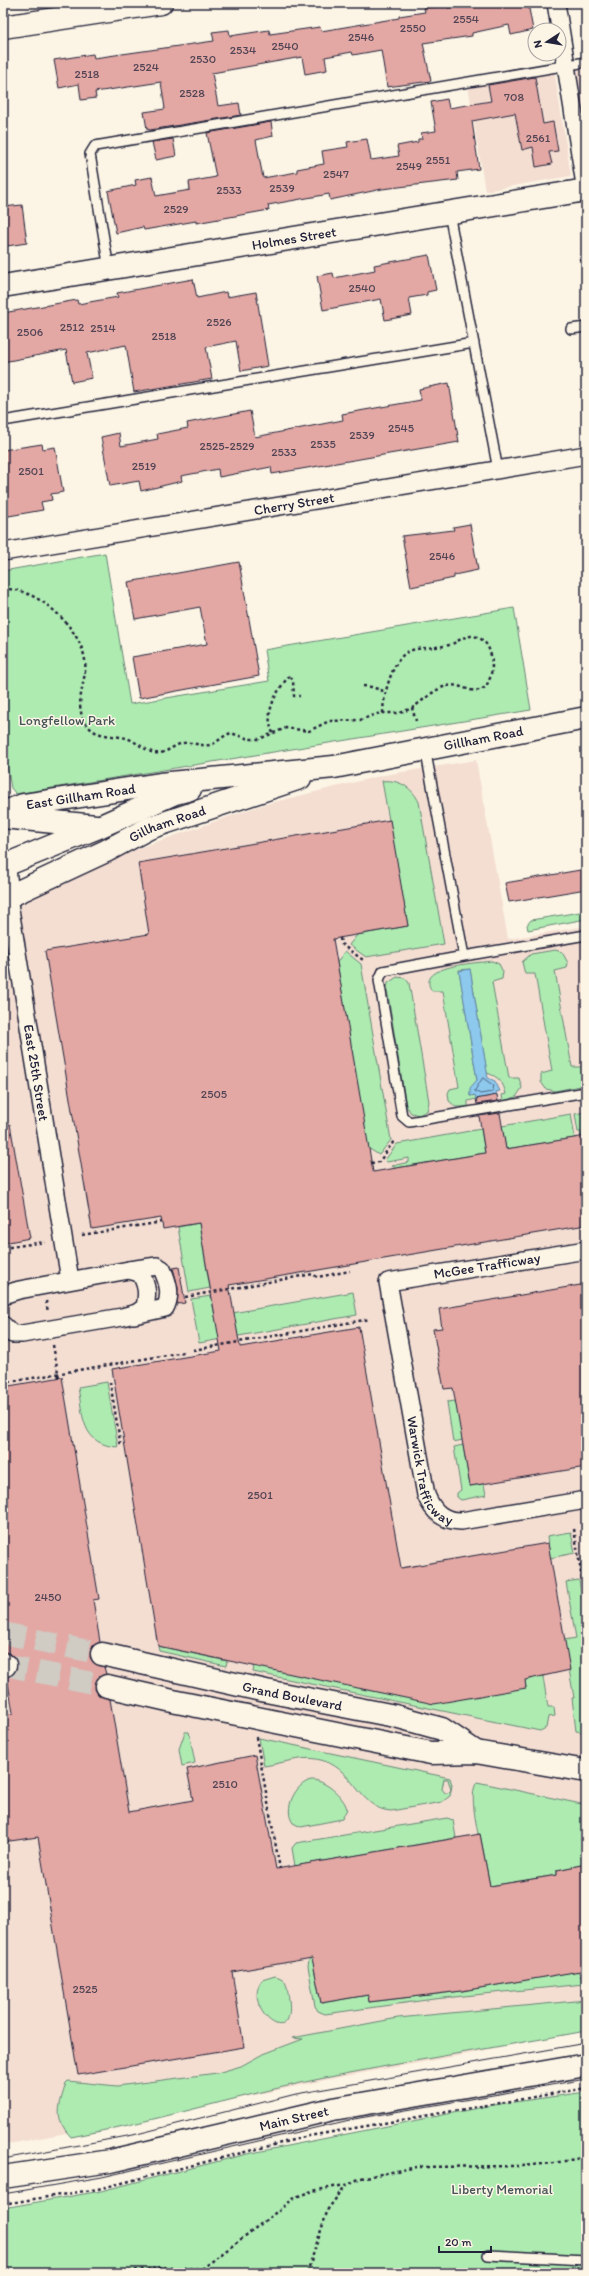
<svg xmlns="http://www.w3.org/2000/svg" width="589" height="2276" font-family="Itim,sans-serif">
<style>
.built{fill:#f4ded2}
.green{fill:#aeebb1;stroke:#688676;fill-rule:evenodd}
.water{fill:#8dc8ed;stroke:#6286a6}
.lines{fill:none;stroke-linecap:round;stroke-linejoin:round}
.shore{stroke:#4d6482;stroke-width:1}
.building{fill:#e3a8a4;stroke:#22223b}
.secondary-tunnel{stroke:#d0cbc3;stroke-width:22;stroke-dasharray:22 11;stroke-linecap:butt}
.service-casing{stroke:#22223b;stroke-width:12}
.minor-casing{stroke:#22223b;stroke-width:20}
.tertiary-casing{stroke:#22223b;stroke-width:25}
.secondary-casing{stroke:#22223b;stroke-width:25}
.path{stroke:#22223b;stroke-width:2.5;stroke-dasharray:3 3;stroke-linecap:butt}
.service{stroke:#fcf5e5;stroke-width:9}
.minor{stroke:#fcf5e5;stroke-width:17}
.tertiary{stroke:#fcf5e5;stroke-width:22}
.secondary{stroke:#fcf5e5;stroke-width:22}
.tram{stroke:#22223b;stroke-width:1}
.labels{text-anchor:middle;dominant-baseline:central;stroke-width:3;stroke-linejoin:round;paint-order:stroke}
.number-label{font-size:12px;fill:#524455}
.street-label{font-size:14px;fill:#22223b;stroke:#fcf5e5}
.park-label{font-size:14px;fill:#455458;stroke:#fcf5e5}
</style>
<rect width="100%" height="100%" fill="#fcf5e5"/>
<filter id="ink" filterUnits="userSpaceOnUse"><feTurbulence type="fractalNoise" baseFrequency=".025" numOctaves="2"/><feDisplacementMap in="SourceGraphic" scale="8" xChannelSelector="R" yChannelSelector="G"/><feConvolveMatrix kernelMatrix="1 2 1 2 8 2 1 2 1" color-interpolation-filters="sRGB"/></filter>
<g filter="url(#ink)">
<!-- built -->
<path class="built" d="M586 57V130L574 59Z
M553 63 571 176 485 191 467 79Z
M476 760 508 939 586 926V2030L524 2041 474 2053 335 2078 141 2119 3 2145V910L125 853 262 805 384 775Z"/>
<!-- green -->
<path class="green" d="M105 553 130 704 269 681 264 650 514 608 531 710 16 794 11 788 3 742V571Z
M382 781C398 779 412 787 419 802L444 944 366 957 349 945 357 935 408 926Z
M586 911V919L528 930 527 925 531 920Z
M555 950 562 952 568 963 567 968 555 971 572 1067H583L586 1078 580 1086 555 1091 546 1089 541 1082V1074L552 1071 535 974H525L522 962 531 954Z
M345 951 361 964 391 1140 379 1155 368 1148 337 962Z
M492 961 499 964 503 972 502 979 492 982 509 1078H519L522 1088 516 1097 503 1101 502 1095 506 1094C503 1082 499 1077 487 1073L470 969 459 970 477 1080 470 1093V1096L476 1095V1099L468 1101V1107H456L449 1101 448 1093 450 1089 459 1087 443 991H432C414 965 478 963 492 961Z
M397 977 405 978 409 983 429 1102 427 1111 419 1115 411 1113 406 1106 387 989 388 983Z
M586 1112V1136L581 1137V1132H578L575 1114Z
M571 1114 575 1138 506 1149 502 1126Z
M481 1129 485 1153 396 1168 392 1166 409 1162V1158L387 1162 385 1160 397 1144Z
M199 1223 210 1288 189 1292 178 1227Z
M353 1292 357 1315 199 1343 191 1299 211 1296 215 1316Z
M107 1382 118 1447C81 1445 83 1415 78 1387Z
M456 1401 463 1440 453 1442 447 1402Z
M463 1445 470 1486 484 1484 486 1495 461 1500 457 1497V1493L461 1490 454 1447Z
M571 1532 575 1553 550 1558 547 1536Z
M579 1580 586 1622V1733L576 1731 572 1698H574L564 1640 576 1638 566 1582Z
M158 1646 227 1661 226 1666 159 1651Z
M540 1659 548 1707H554L555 1716 548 1717 546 1728 540 1731 253 1672 254 1666 526 1688 522 1661Z
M185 1732H189L195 1763 182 1766 179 1749Z
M259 1738 450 1778 452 1785 450 1796 442 1802 391 1811C357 1809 355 1765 316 1759 300 1756 280 1764 264 1766ZM444 1779H448L451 1790 448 1793H445L442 1789Z
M311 1780C323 1779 344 1796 347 1809L342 1819 301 1827 293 1823C283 1809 295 1784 311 1780Z
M477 1782 586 1805V1864L557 1870V1875L490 1886 480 1834H478C476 1822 469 1792 477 1782Z
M447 1818 453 1820 456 1838 295 1866 292 1848 296 1843Z
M312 1956 321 2003 368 1995 369 2002 462 1991 578 1971 584 1984 434 1999 325 2014 318 2011 315 2006 308 1966 309 1960Z
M275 1976C285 1978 287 1984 288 1993 300 2057 240 2009 262 1980Z
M586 2000V2031C494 2048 401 2062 310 2081 230 2098 152 2122 71 2137 53 2117 59 2107 66 2083L68 2081 117 2086 217 2073 241 2066 261 2055 303 2039 292 2038 398 2018Z
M586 2092V2273H3V2208L101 2191 247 2154 347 2134 493 2105Z"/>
<!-- water -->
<path class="water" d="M470 969 488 1078 495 1081 500 1091 496 1092 497 1095 476 1099 475 1095 470 1096V1088L477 1080 459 971Z"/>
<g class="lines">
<!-- shore -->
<path class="shore" d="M483 1078 494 1086 492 1092 480 1094 475 1091Z"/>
</g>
<!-- building -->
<path class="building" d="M476 3H528L533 30 511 35 509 25 472 33V36L423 43 431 81 387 87 381 50 353 55 352 52 325 57 327 70 305 74 302 57 212 73 218 106 239 103 241 115 150 130 147 129 144 112 165 109 161 82 95 92 96 98 81 100 79 84 59 88 54 60 93 54 94 58 214 41 212 32 229 30 230 36 269 30 270 34 320 27 321 31 399 18V16L425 12 424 8 448 5V8Z
M535 77 543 124 553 122 558 151 549 152 552 164 536 167 533 147 522 150 515 113 472 121 479 169 457 172 458 180 382 189 330 200 329 194 268 205 269 210 196 223V221L144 230 143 227 116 233 108 191 136 185 135 180 152 177 156 196 190 190 189 182 216 177 207 133 271 122 273 136 256 140 263 178 297 172V169L324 164 322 151 348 147 347 142 367 139 371 160 399 156 397 146 418 142V139H422L421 133 436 131 431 102 447 99 449 108 491 101 488 85Z
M173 139 176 156 156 160 152 142Z
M22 205 27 243 7 246 3 207Z
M429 255 436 290 427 292V295L409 298 412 315 385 320 381 299 323 310 317 276 333 273 334 278 375 270 374 265Z
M193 279 197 298 226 292 227 297 256 292 268 366 241 371 236 341 206 347 212 379 134 392 126 345 87 353 92 378 72 382 66 350 3 362V313L77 300 78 304 118 297 117 293Z
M449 383 459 442 272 474 271 467 219 477 218 469 181 476 182 481 141 491 139 481 110 486 101 437 119 433 121 446 158 439 157 434 188 428 187 423 250 411 255 437 343 420 342 414 421 400 419 389Z
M42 444 43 449 55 447 63 492 51 494 52 500 41 502 43 510 3 517V450Z
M470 524 478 570 454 575V578L411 587 402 536 454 530 453 527Z
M239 562 259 676 139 698 132 657 207 644 200 607 135 619 128 582Z
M390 820 408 926 333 939 373 1172 485 1153 479 1116 500 1113 506 1149 586 1136V1225L229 1285 240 1347 359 1327 401 1568 548 1543 570 1670 525 1680 526 1688 434 1704 158 1646 112 1369 221 1351 199 1223 163 1229 161 1218 92 1229 45 951 149 934 138 863Z
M586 869V889L509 902 505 883Z
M497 1095 498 1101 477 1104 476 1099Z
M10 1124 30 1238 3 1243V1125Z
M179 1267 185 1303 177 1304 178 1288 173 1268Z
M586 1284V1467L470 1486 453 1388 444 1389 438 1357 433 1329 442 1328 439 1309Z
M62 1377 99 1599 93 1600 100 1642 93 1646 90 1657 94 1663 104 1667 106 1674 98 1678 95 1689 99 1695 110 1699 129 1812 193 1800 187 1769 255 1755 276 1869 480 1834 490 1886 557 1875V1870L586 1864V1970L462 1991 369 2002 368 1995 321 2003 312 1958 232 1972 244 2047 78 2075 38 1837 3 1842V1715L13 1713 7 1677 16 1671 17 1665 15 1658 3 1652V1387Z"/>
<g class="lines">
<!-- secondary-tunnel -->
<path class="secondary-tunnel" d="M3 1633 102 1654
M5 1665 107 1686"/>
<!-- service casing -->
<g class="service-casing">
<path id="service" d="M449 213 498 470
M109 269 90 154 95 146 586 62
M571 329 586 327
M3 421 474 343
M425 748 464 956 383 971 379 980 402 1116 409 1122 586 1092
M464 956 586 935
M488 2255 586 2260"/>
</g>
<!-- minor casing -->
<g class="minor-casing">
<g id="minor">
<path d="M556 3 586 191"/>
<path id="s1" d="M3 552 586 455"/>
<path id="s2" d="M8 897 70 1280"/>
<path id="s3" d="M586 1250 388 1282 426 1495C433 1512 443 1521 461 1521L586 1500"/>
<path d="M129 1270 157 1266 162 1269C168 1282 172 1295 165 1308L134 1315"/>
<path d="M3 1297 6 1294 19 1290 129 1270 140 1273C147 1285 148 1293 145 1307L137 1313 122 1317 22 1334H12L3 1325"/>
</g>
</g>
<!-- tertiary casing -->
<g class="tertiary-casing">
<g id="tertiary">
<path d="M3 27 161 3"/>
<path id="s4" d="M3 286 586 190"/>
<path d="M4 866 8 897"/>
</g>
</g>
<!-- secondary casing -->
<g class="secondary-casing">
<g id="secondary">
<path id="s5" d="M3 813 23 805 160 784 334 767 586 718"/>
<path d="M3 817 96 826"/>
<path d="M3 866 101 826 175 793 190 789"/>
<path id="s6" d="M3 899 106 851 149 828 300 778"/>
<path id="s7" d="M102 1654 266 1691 395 1716 442 1729 476 1752"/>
<path d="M3 1664 5 1665"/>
<path d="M107 1686 177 1702 431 1753 476 1752 586 1771"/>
<path id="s8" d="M3 2177 110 2161 333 2109 586 2065"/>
</g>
</g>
<!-- path -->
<path class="path" d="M579 260 586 259
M3 589C37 587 80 627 85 660 88 682 70 707 89 727 97 737 114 735 126 738 136 741 147 752 155 753 165 755 173 745 183 743 193 741 202 748 213 744 219 741 224 735 231 733L249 739H259L286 728 309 731 329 721 360 720 380 713H400L412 708 416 721
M363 686 372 687 386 692
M383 713C383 696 393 654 412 650 424 647 437 648 449 645 459 642 465 633 477 637 495 643 496 677 484 688 470 696 461 682 447 686 435 688 422 702 412 708
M273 733C263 713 277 690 290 675L293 681 294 696H300
M340 938 341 944 363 960
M371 1163 379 1162 394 1141
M82 1235 162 1222
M3 1248 45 1242
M185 1297 313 1274 317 1277 350 1271
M46 1301 48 1312
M53 1345 59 1378
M193 1350 370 1319
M110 1382 121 1447
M3 1383 184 1352
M574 1529 586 1603
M256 1737 280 1869
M3 2204 98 2189 309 2136 586 2088
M202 2269 296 2197 312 2191 345 2185
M111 2273C141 2269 194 2264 223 2273
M307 2273 328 2209 346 2185 361 2178 417 2167 522 2166 554 2163 586 2157"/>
<!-- service -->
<use href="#service" class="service"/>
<!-- minor -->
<use href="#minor" class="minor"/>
<!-- tertiary -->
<use href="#tertiary" class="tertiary"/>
<!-- secondary -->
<use href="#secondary" class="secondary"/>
<!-- tram -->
<path class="tram" d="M3 2159 133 2135 296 2094 586 2043
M3 2194 102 2177 354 2119 586 2079"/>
</g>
</g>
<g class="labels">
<!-- number labels -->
<g class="number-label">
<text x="466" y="19">2554</text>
<text x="413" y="28">2550</text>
<text x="361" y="37">2546</text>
<text x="285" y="46">2540</text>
<text x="243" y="50">2534</text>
<text x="203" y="59">2530</text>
<text x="146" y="67">2524</text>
<text x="87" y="74">2518</text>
<text x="192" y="93">2528</text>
<text x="514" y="97">708</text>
<text x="538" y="138">2561</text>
<text x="438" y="160">2551</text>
<text x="409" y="166">2549</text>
<text x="336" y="174">2547</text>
<text x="282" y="188">2539</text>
<text x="229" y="190">2533</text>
<text x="176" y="209">2529</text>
<text x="362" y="288">2540</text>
<text x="219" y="322">2526</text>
<text x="72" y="327">2512</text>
<text x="103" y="328">2514</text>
<text x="30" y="332">2506</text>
<text x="164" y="336">2518</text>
<text x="401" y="428">2545</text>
<text x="362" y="435">2539</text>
<text x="323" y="444">2535</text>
<text x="227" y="446">2525-2529</text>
<text x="284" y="452">2533</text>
<text x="144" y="466">2519</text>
<text x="31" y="471">2501</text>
<text x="442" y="556">2546</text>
<text x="214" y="1094">2505</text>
<text x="260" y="1495">2501</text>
<text x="48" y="1597">2450</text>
<text x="225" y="1784">2510</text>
<text x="85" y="1989">2525</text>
</g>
<!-- street labels -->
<g class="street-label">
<text stroke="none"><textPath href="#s4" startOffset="295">Holmes Street</textPath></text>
<text stroke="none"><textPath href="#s1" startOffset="295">Cherry Street</textPath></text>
<text stroke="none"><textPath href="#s5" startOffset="487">Gillham Road</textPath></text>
<text stroke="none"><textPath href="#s5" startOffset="80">East Gillham Road</textPath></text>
<text stroke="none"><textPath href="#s6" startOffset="181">Gillham Road</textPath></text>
<text stroke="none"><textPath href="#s2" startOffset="178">East 25th Street</textPath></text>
<text transform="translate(487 1266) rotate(-9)">McGee Trafficway</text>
<text stroke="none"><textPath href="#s3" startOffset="396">Warwick Trafficway</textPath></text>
<text stroke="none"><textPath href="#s7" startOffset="195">Grand Boulevard</textPath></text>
<text stroke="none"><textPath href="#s8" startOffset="297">Main Street</textPath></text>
</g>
<!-- park labels -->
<g class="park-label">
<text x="67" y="720">Longfellow Park</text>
<text x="502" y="2189">Liberty Memorial</text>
</g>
</g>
<!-- margin -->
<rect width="589" height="2276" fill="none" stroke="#fcf5e5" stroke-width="16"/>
<rect x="8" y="8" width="573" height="2260" fill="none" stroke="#22223b" stroke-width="1.5" filter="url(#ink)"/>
<!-- north arrow -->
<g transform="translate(547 42) rotate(258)"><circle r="19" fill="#fcf5e5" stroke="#a5a1a1"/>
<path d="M0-3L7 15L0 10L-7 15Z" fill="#22223b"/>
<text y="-6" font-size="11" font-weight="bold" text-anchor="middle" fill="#22223b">N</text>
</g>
<!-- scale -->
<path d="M439 2246v6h52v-6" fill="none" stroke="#22223b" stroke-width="2"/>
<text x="445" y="2246" font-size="12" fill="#22223b" stroke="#fcf5e5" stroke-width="3" paint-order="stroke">20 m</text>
</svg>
